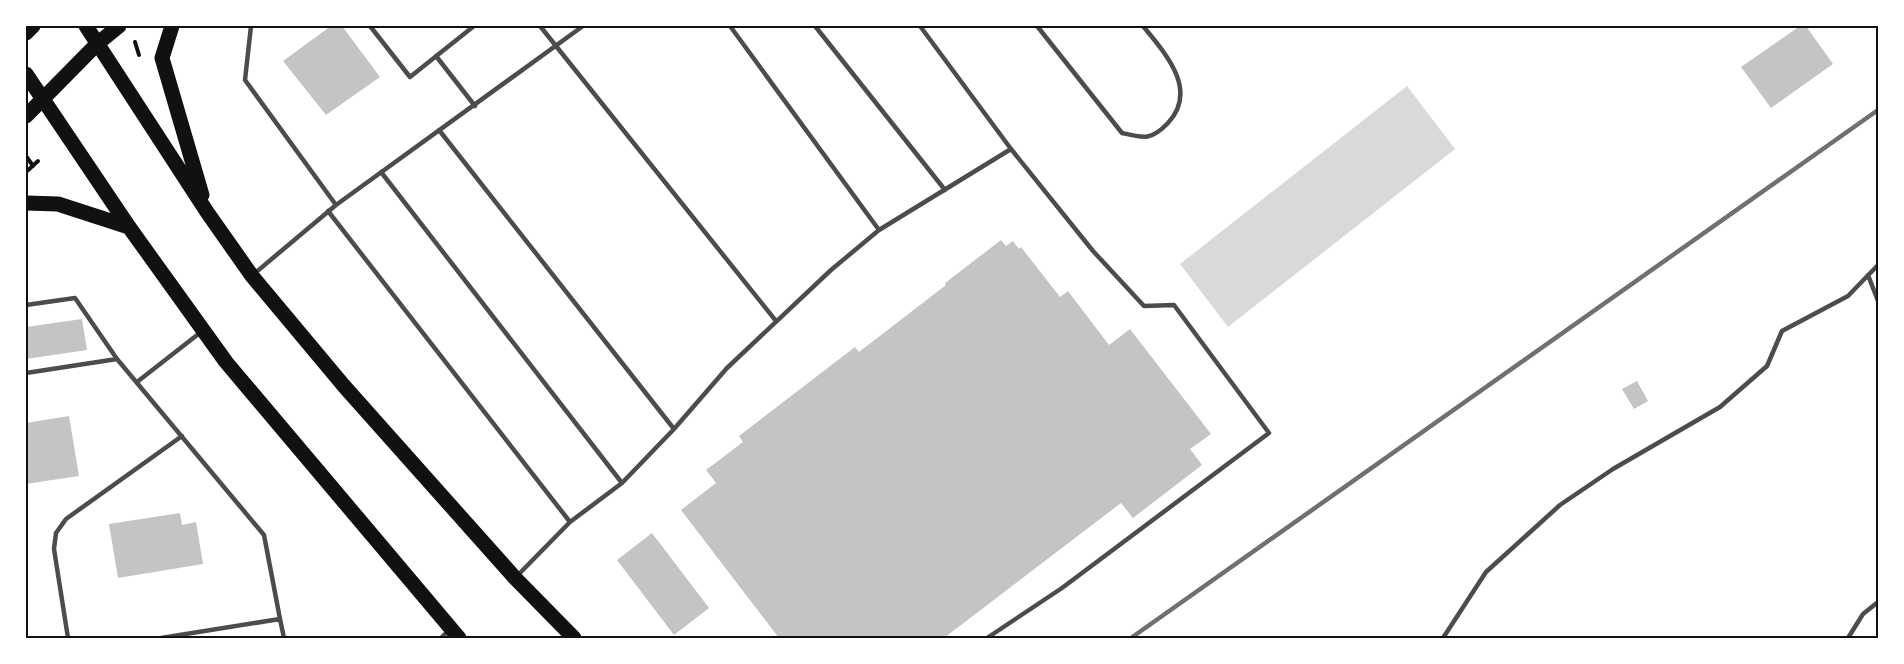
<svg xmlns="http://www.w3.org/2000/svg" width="1904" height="664" font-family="'Nunito Sans',sans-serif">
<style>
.water{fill:#d9d9d9}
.building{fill:#c4c4c4}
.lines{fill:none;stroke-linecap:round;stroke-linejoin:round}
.path{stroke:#111;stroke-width:4}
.service{stroke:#4c4c4c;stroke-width:4.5}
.primary{stroke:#111;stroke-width:15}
.rail{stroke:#707070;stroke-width:4.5}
.neatline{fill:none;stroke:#111;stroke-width:2}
</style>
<rect width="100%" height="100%" fill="#fff"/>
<!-- water -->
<path class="water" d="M1407 86 1455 149 1228 327 1180 264Z"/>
<!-- building -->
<path class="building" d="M331 26H342L380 77 326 115 283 61Z
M1800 26H1806L1833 64 1771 108 1741 67Z
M1001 240 1006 246 1013 241 1019 249 1021 247 1060 297 1068 291 1109 345 1130 329 1211 434 1190 449 1202 465 1133 518 1121 503 944 638H779L681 510 716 483 706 470 743 442 739 436 855 347 859 352 946 285 945 283Z
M82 319 87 350 26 359V327Z
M1637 381 1648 401 1634 409 1622 389Z
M69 416 79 476 26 484V423Z
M180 513 182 525 196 522 203 564 118 578 109 524Z
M652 533 709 608 674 635 617 560Z"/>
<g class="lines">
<!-- path -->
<path class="path" d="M135 42 139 55
M26 156 33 166
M26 172 38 161"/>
<!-- service -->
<path class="service" d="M251 26 245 80 336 205
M370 26 410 77 474 26
M540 26 776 321
M730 26 879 230
M815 26 945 190
M1037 26 1122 133C1143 138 1151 141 1168 123 1199 90 1165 53 1143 26
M436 56 475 106
M439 130 674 429
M381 172 622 483
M328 211 570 522
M255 273 336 205 583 26
M1868 275 1878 301
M26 305 75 298 117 359 264 535 280 619
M26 373 117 359
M137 382 201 332
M517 576 570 522 622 483 674 429 727 368 831 270 879 230 1011 149 920 26
M68 638 54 549 56 533 66 519 182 436
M161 638 280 619 284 638
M441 638 449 630
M987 638 1062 588 1269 433 1174 305 1144 306 1093 251 1011 149
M1443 638 1486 572 1560 505 1613 469 1720 407 1767 366 1782 331 1848 296 1878 265
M1848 638 1863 614 1878 602"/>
<!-- primary -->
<path class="primary" d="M86 26 207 212 252 276 344 386 515 578 574 638
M172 26 162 58 202 195
M26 33 33 26
M26 74 129 227 226 362 459 638
M26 116 97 44 119 26
M26 203 58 204 129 227"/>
<!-- rail -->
<path class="rail" d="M1131 638 1878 110"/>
</g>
<!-- border -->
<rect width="1904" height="664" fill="none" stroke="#ffffff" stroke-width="54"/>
<rect x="27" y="27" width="1850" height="610" class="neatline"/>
</svg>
